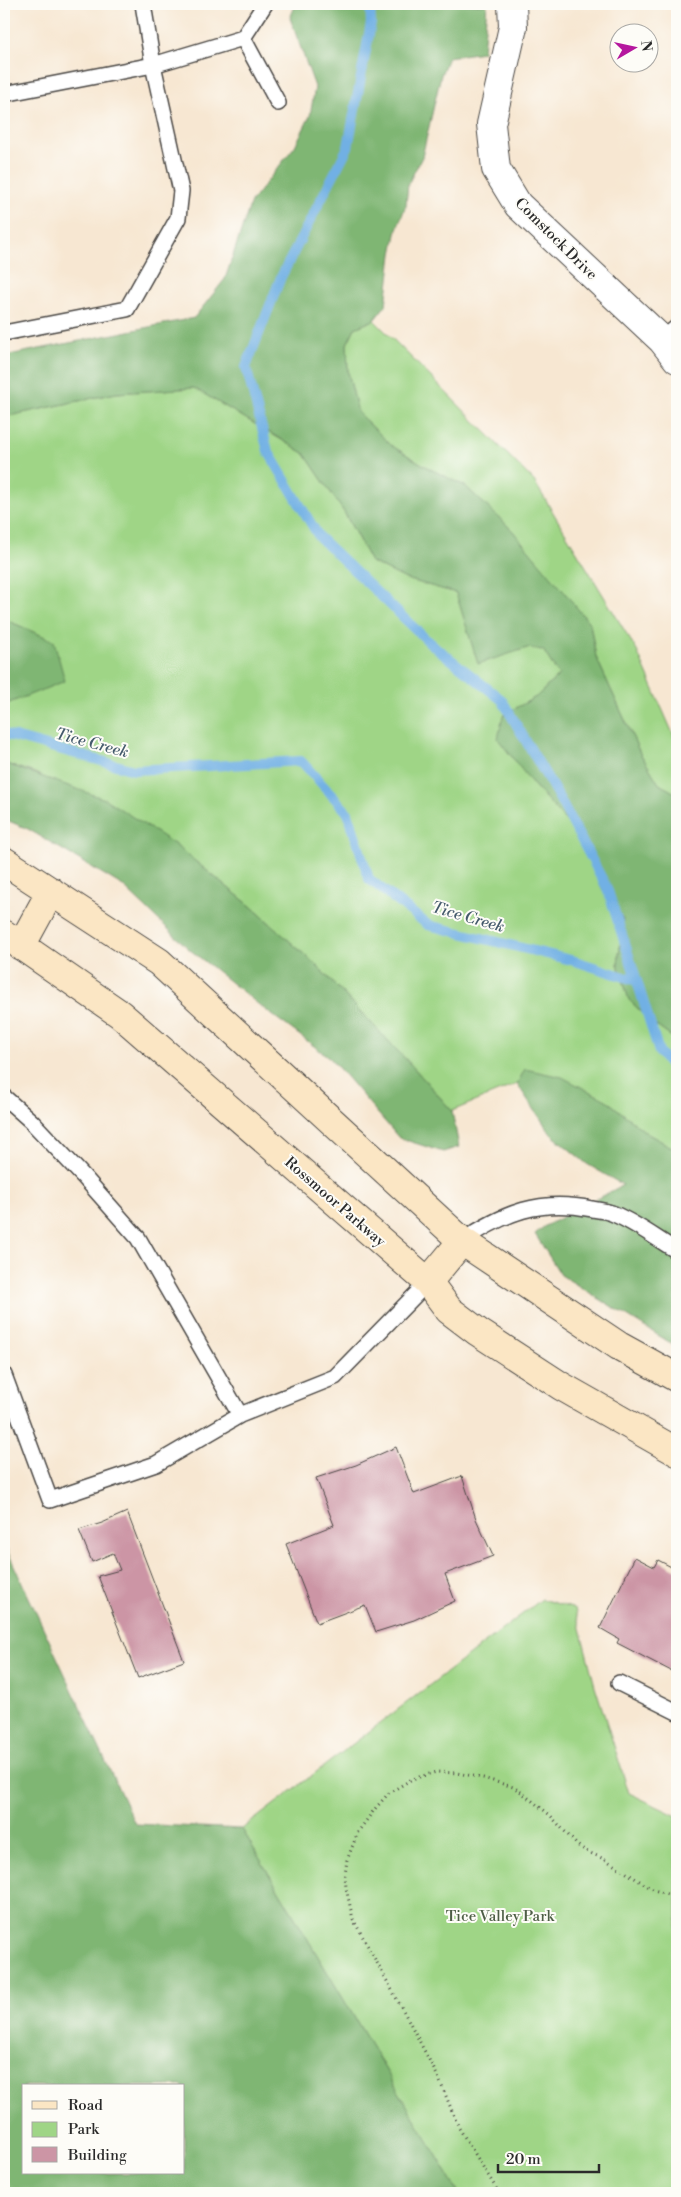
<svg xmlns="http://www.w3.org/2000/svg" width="681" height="2197" font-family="'Libre Bodoni',serif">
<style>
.green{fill:#9fd586;stroke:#658058}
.forest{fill:#7fb673;stroke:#55704f;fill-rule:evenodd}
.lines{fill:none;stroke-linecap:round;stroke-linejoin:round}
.stream{stroke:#71b0e4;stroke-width:10}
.building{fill:#cc95a5}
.lane-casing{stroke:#4a4744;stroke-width:18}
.street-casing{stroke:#4a4744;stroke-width:30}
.secondary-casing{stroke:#4a4744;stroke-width:30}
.path{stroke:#4a4744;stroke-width:3;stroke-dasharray:1 4;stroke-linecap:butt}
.lane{stroke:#fff;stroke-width:15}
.street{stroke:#fff;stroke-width:28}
.secondary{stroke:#fbe6c4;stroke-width:28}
.labels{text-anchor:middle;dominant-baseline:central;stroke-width:4;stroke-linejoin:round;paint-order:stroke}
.street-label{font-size:15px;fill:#2b2b2b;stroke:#fdfcf7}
.park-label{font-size:15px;fill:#4e5e46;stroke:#fdfcf7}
.water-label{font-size:16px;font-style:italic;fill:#445a6c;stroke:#fdfcf7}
</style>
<rect width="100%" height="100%" fill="#fdfcf7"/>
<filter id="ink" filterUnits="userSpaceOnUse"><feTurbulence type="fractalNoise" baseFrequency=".02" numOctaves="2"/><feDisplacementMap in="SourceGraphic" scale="10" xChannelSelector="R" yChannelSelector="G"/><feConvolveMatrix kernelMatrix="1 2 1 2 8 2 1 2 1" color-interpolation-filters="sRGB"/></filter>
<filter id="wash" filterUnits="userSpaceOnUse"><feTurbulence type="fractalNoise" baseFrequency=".0096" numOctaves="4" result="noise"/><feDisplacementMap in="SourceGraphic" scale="20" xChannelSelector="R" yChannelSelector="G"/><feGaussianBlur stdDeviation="1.12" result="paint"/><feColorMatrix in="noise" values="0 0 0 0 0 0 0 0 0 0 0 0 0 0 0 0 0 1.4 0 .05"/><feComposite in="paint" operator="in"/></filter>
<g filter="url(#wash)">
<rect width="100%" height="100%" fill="#f7e7d2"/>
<!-- green -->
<path class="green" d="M374 320 534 481 637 651 677 743V794L659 784 640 753 596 657 590 624 511 529 465 486 432 470 392 446 358 413 348 372 347 344 355 328Z
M194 388 304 453 344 512 371 562 406 579 456 593 478 663 527 648 543 650 559 675 536 697 503 715 532 783 574 830 603 890 623 919 618 964 629 1000 655 1025 677 1041V1150L648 1134 606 1100 525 1070 517 1084 452 1111 413 1067 316 965 253 908 174 844 35 773 4 763V705L8 703 54 641 4 619V417L116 393Z
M542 1599 575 1609 595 1686 629 1793 677 1816V2193H459L242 1829Z"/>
<!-- forest -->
<path class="forest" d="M296 4H487L483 52 448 57 441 75 422 157 408 184 406 205 397 229 392 254 386 305 374 320 355 328 347 344 348 372 358 413 392 446 432 470 465 486 511 529 561 588 590 624 596 657 640 753 659 784 677 794V1041L655 1025 629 1000 618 964 623 919 603 890 574 830 532 783 498 739 503 715 536 697 559 675 543 650 527 648 478 664 456 593 406 579 371 562 344 512 304 453 194 388 116 393 4 417V356L194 318 225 279 251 202 295 146 310 116 315 87 290 18Z
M4 619 54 641 65 681 4 705Z
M4 763 105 799 174 844 253 908 316 965 413 1067 452 1111 459 1147 443 1152 399 1138 330 1058 263 1008 189 949 123 886 28 829 4 819Z
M525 1069 562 1077 606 1100 648 1134 677 1150V1347L561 1275 535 1234 545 1226 623 1185 587 1164 551 1134 517 1084Z
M4 1544 135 1824 242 1829 459 2193H4ZM24 2086H184V2173H24Z"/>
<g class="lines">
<!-- stream -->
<path class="stream" d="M370 4 371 23 348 147 281 277 246 367 268 451 319 537 429 642 502 700 558 796 607 888 637 981
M4 734 134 770 301 761 348 813 369 879 428 925 575 961 637 981 659 1052 677 1073"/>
</g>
<g id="blocks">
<!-- building -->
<path class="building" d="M396 1447 414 1494 462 1476 476 1519 493 1556 445 1574 455 1601 414 1620 376 1632 365 1605 317 1623 286 1544 334 1525 316 1478 356 1465Z
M127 1512 184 1661 138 1678 98 1576 120 1570 113 1553 92 1562 79 1530 102 1523Z
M635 1557 654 1567 658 1560 677 1570V1674L617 1643 619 1639 600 1628Z"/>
</g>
</g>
<g filter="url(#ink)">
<use href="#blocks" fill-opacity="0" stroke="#4a4744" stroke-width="1"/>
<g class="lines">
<!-- lane casing -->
<g class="lane-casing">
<path id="lane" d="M243 38 278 103
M4 94 153 65 243 38 265 4
M4 333 127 309 178 218 181 191 153 65 143 4
M662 340 677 327
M4 1097 31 1121 84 1177 138 1238 240 1415
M462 1241C504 1213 539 1198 592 1209 599 1210 608 1211 614 1214 636 1223 657 1239 677 1251
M4 1375 50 1500 156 1464 240 1415 335 1377 428 1282
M619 1683 677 1712"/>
</g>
<!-- street casing -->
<g class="street-casing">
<path id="street" d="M512 4 513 27 491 124 496 169 518 205 662 340 677 359"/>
</g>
<!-- secondary casing -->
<g class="secondary-casing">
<path id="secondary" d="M4 861 159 962 462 1241 619 1346 677 1378
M4 934 120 1014 428 1282 449 1310 478 1332 561 1386 677 1452
M21 946 51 891
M428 1282 462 1241"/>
</g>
<!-- path -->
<path class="path" d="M499 2193 459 2128 439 2079 410 2023 353 1919 346 1888 345 1875 347 1860 358 1832 374 1810 389 1793 412 1779 436 1772 457 1773 483 1778 513 1787 521 1792 550 1815 577 1845 586 1851 606 1860 654 1890 677 1897"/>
<!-- lane -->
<use href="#lane" class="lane"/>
<!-- street -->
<use href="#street" class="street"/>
<!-- secondary -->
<use href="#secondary" class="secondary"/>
</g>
</g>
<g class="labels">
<!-- street labels -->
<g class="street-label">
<text transform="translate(556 239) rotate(45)">Comstock Drive</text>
<text transform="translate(335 1202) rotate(41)">Rossmoor Parkway</text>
</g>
<!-- park labels -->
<g class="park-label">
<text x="500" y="1916">Tice Valley Park</text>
</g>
<!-- water labels -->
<g class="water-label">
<text transform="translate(92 743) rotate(15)">Tice Creek</text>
<text transform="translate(468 917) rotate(16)">Tice Creek</text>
</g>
</g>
<!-- margin -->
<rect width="681" height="2197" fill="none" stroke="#fdfcf7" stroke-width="20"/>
<!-- legend -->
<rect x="22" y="2084" width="162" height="90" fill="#fdfcf7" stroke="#a9a8a5"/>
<rect x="32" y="2101" width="25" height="8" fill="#fbe6c4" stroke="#a9a8a5"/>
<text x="68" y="2110" font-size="15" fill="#2b2b2b">Road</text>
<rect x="32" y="2122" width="25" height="15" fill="#9fd586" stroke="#a9a8a5"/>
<text x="68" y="2134" font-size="15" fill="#2b2b2b">Park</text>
<rect x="32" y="2147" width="25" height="15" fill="#cc95a5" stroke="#a9a8a5"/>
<text x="68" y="2160" font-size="15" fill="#2b2b2b">Building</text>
<!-- north arrow -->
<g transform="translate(634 48) rotate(81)"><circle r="24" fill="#fdfcf7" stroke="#a9a8a5"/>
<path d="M0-4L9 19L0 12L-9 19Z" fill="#b5179e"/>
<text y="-8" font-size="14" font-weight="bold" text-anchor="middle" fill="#2b2b2b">N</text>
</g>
<!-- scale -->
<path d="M498 2164v8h101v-8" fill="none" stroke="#2b2b2b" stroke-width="2.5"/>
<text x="506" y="2164" font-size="15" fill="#2b2b2b" stroke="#fdfcf7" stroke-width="4" paint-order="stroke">20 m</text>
</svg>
